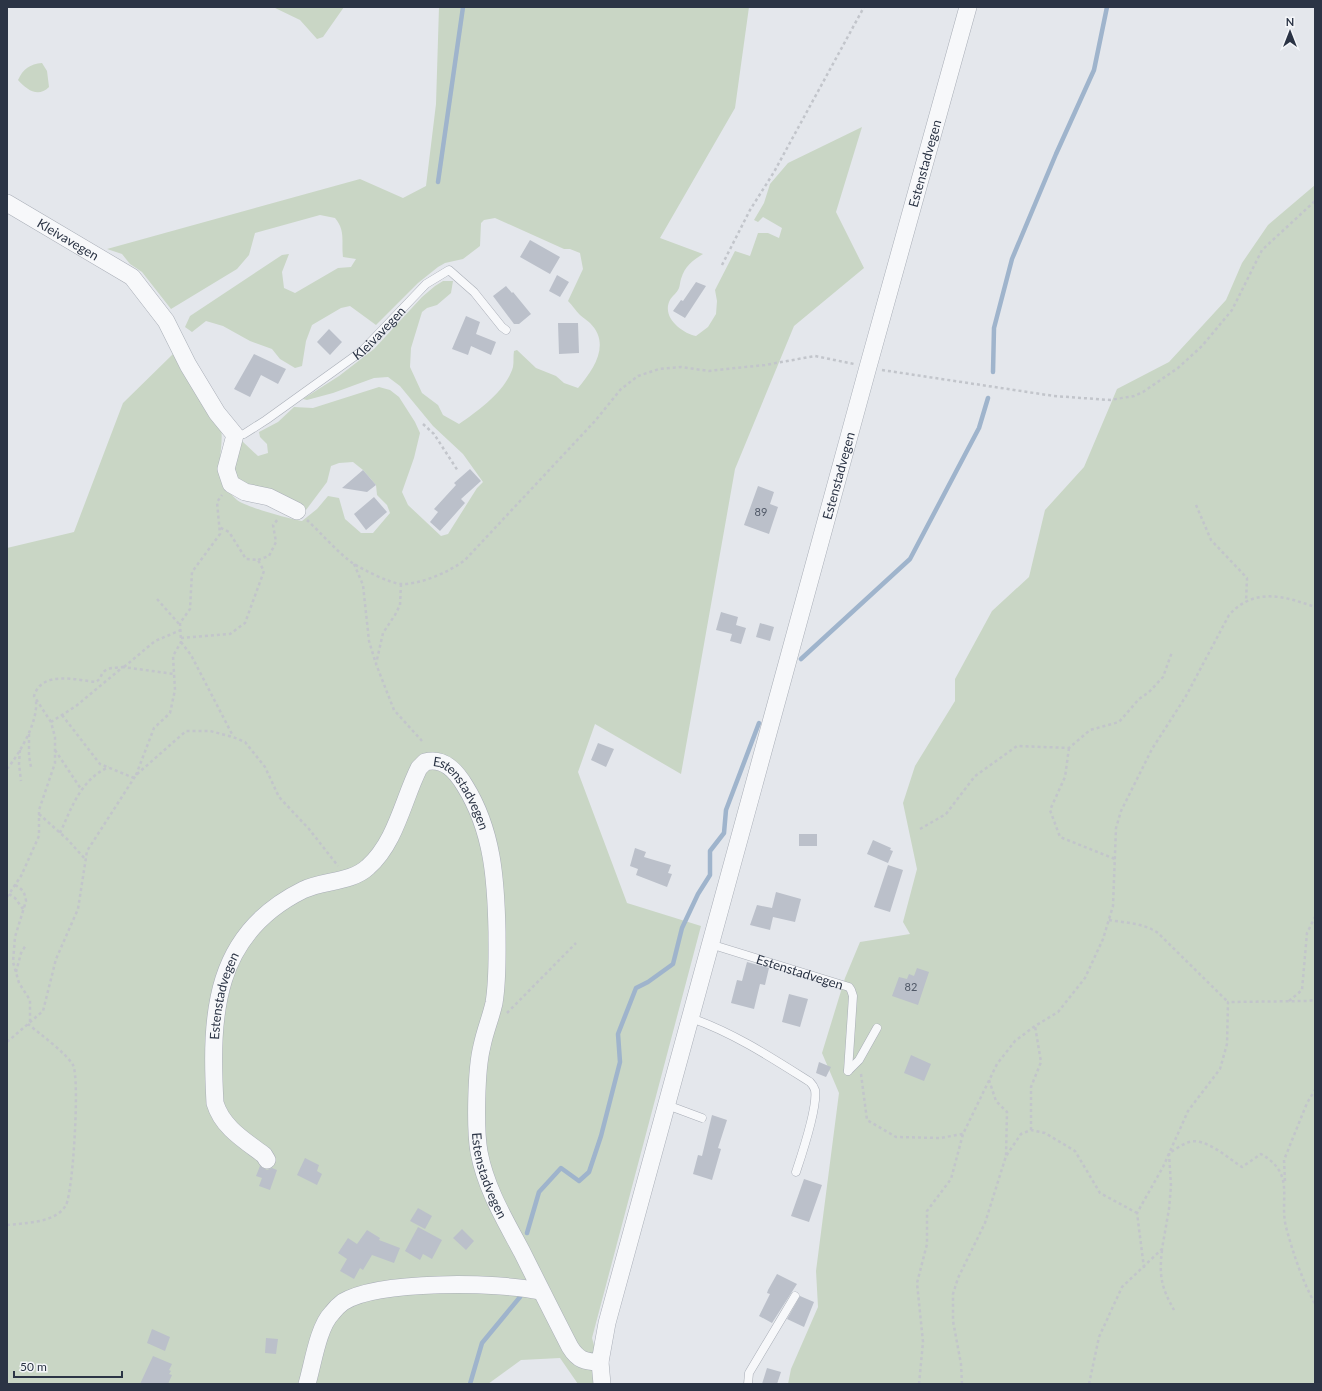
<svg xmlns="http://www.w3.org/2000/svg" width="1322" height="1391" font-family="Lato,sans-serif">
<style>
.green{fill:#c9d6c5}
.lines{fill:none;stroke-linecap:round;stroke-linejoin:round}
.stream{stroke:#9fb4cc;stroke-width:4.5}
.building{fill:#bbc0ca}
.service-casing{stroke:#a9aeb7;stroke-width:9}
.minor-casing{stroke:#a9aeb7;stroke-width:18}
.path{stroke:#c2c5cb;stroke-width:2.5;stroke-dasharray:3 3;stroke-linecap:butt}
.service{stroke:#f7f8fa;stroke-width:8}
.minor{stroke:#f7f8fa;stroke-width:17}
.labels{text-anchor:middle;dominant-baseline:central;stroke-width:3;stroke-linejoin:round;paint-order:stroke}
.number-label{font-size:11px;fill:#4f5766}
.street-label{font-size:13px;fill:#2b3445;stroke:#f4f6f9}
</style>
<rect width="100%" height="100%" fill="#e4e7ec"/>
<!-- green -->
<path class="green" d="M273 7H344L323 37 317 39 300 20Z
M439 7H749L735 108 660 238 703 254C692 261 685 266 681 279 680 282 680 285 679 288 677 293 672 296 670 300 661 317 682 333 696 336L708 327 716 314 717 301 715 290 735 251 750 256 758 233H768L779 238 782 228 763 217 758 222 754 220 764 203 770 184 788 163 862 127 836 212 864 268 794 326 735 469 681 774 595 724 578 772 627 903 701 926 592 1338 605 1384H578L560 1358 521 1360 488 1384H7V548L74 532 123 403 173 354 221 427C223 440 220 451 220 464 220 478 227 491 237 500 246 507 290 519 302 521L317 509 328 496 339 498 345 519 361 533H373L390 513 387 505 377 495 376 485 363 470 353 462 339 463 331 466 327 482 306 510 298 508 243 485 230 474 242 441 258 456 268 453 267 444 260 437 259 432 278 422 294 407 313 408 379 387 390 390 399 397 415 422 420 433 414 458 402 492 408 505 441 536 448 534 477 488 483 482 463 454 433 426 400 386 388 377 374 378 333 393 307 400 303 399 339 376 374 349 422 297 435 286 443 281H453L451 293 437 305 427 308 422 312 411 348 410 367 422 393 438 405 443 415 459 424C478 411 506 391 513 367 514 362 513 356 514 351L517 350 536 368 556 376 564 383 578 388C594 369 611 344 590 323 587 320 583 318 580 315 576 311 572 305 568 301L583 269 580 253 570 249H564L495 218 484 220 481 223 480 246 463 259 445 263 438 267 418 283 376 325 350 306 341 308 312 325 306 341 302 366 295 368 280 359 272 349 250 341 223 326 206 321 192 332 185 327 190 316 282 255 289 254 282 272 284 288 295 293 338 268 351 267 356 259 343 257C341 242 346 231 335 218L320 215 255 233 249 255 237 269 171 309 142 272 130 264 122 254 107 249 360 179 403 198 426 186 436 104Z
M42 63 47 71 49 87C38 98 27 90 18 80 23 69 30 64 42 63Z
M1315 185V1384H788L791 1369 818 1307 816 1271 839 1093 822 1053 845 978 860 942 910 934 903 922 917 869 903 803 915 766 955 701V679L992 611 1029 577 1045 510 1084 467 1117 389 1169 362 1226 300 1242 263 1268 225Z"/>
<g class="lines">
<!-- stream -->
<path class="stream" d="M438 182 463 7
M993 372 994 328 1012 259 1056 154 1094 70 1107 7
M801 659 910 559 979 428 988 398
M527 1233 539 1192 561 1168 579 1181 589 1172 601 1136 620 1062 618 1034 636 988 648 982 673 964 682 928 698 894 710 875V851L724 833 726 810 759 723
M470 1384 482 1343 520 1297"/>
</g>
<!-- building -->
<path class="building" d="M530 240 560 257 550 274 520 257Z
M557 275 569 282 560 297 549 291Z
M696 282 706 286 685 318 673 311 681 300 683 301Z
M506 286 512 293 513 292 531 314 519 324H514L493 296Z
M466 316 480 322 476 334 496 342 491 355 471 346 468 355 452 349Z
M558 323H578L579 353 559 354Z
M329 329 342 342 330 355 317 342Z
M254 354 286 369 278 384 261 375 250 397 234 389Z
M470 469 481 481 461 499 465 503 440 531 430 522 438 512 434 509 456 485 454 483Z
M363 470 376 485 367 492 342 488Z
M758 486 774 492 770 504 778 507 769 534 744 525Z
M374 497 387 512 366 530 354 514Z
M721 612 738 617 736 625 746 628 741 644 730 641 732 634 716 630Z
M760 623 774 627 770 641 756 637Z
M598 743 614 749 606 767 591 760Z
M799 834H817V846H799Z
M873 840 891 848 890 850 893 851 888 863 867 854Z
M635 848 646 852 644 857 671 865 668 873 672 874 667 887 636 875 638 869 630 866Z
M888 865 903 870 890 912 874 907Z
M776 892 801 899 795 922 773 917 770 930 750 925 757 905 772 908Z
M747 962 769 968 765 985 760 984 754 1009 731 1003 737 980 742 981Z
M917 968 929 972 918 1005 892 996 899 977 907 979 909 974 914 976Z
M789 994 808 999 800 1027 782 1022Z
M911 1055 931 1064 924 1081 904 1073Z
M819 1062 831 1067 826 1077 816 1073Z
M712 1115 727 1120 718 1148 721 1149 712 1180 693 1174 698 1155 702 1156Z
M305 1158 319 1165 317 1171 322 1174 317 1185 297 1175Z
M260 1166 267 1170 272 1168 277 1170 270 1190 259 1186 262 1178 256 1176Z
M804 1179 822 1185 809 1222 791 1216Z
M418 1208 432 1216 425 1229 410 1221Z
M418 1227 442 1240 432 1259 423 1254 420 1260 405 1251Z
M462 1229 474 1241 466 1250 453 1238Z
M367 1230 380 1238 379 1240 400 1248 394 1263 372 1255 363 1270 360 1268 354 1279 340 1271 347 1259 338 1253 348 1238 357 1244Z
M777 1274 797 1284 772 1323 759 1316 770 1294 767 1293 768 1290Z
M800 1296 814 1302 804 1327 787 1319Z
M152 1329 170 1337 165 1351 147 1343Z
M266 1338 278 1339 276 1354 265 1353Z
M153 1356 172 1364 169 1370 171 1371 169 1374 172 1375 168 1384H140Z
M767 1368 781 1372 777 1384H762Z"/>
<g class="lines">
<!-- service casing -->
<g class="service-casing">
<g id="service">
<path id="s1" d="M235 435 244 434 266 420 362 351 426 284 449 270 474 292 502 327 506 330"/>
<path id="s2" d="M710 944 849 987 851 990 853 996 848 1071"/>
<path d="M691 1018C734 1033 772 1058 810 1082 812 1084 814 1087 815 1090 818 1107 802 1154 796 1172"/>
<path d="M848 1071 859 1060 877 1028"/>
<path d="M667 1105 702 1118"/>
<path d="M748 1384 749 1373 795 1296"/>
</g>
</g>
<!-- minor casing -->
<g class="minor-casing">
<g id="minor">
<path id="s3" d="M7 203 132 277 166 321 188 365 217 413 235 435 226 469 231 484 245 492 269 497 297 511"/>
<path id="s4" d="M267 1160 264 1155C244 1140 222 1127 215 1103 210 1013 214 934 303 890 323 880 351 883 368 867 396 842 403 800 419 768L425 762C444 757 456 771 465 786 493 831 496 881 497 932 497 956 498 979 494 1003 491 1017 485 1031 482 1046 476 1069 475 1129 479 1152 486 1189 505 1220 522 1252 538 1284 554 1316 570 1347 578 1360 585 1362 600 1362"/>
<path d="M307 1384C313 1364 318 1327 332 1313 335 1309 339 1305 343 1302 379 1280 498 1282 540 1291"/>
<path id="s5" d="M602 1384 600 1362 607 1323 868 367 968 7"/>
</g>
</g>
<!-- path -->
<path class="path" d="M722 265 750 210 774 172 864 7
M882 370 1054 396 1110 400 1134 396 1143 392 1178 368 1202 346 1232 310 1262 250 1315 201
M423 424 434 434 458 471
M1196 505 1211 540 1247 578 1246 602
M307 520C321 533 339 554 354 564 364 570 391 584 402 584 422 584 449 572 465 560L595 421 621 389 638 376 659 369 681 367 709 371 726 369 765 365 815 356 854 364
M258 560 269 556 276 542 273 525 279 518
M354 564 363 585 369 641 376 664
M401 584 400 605 395 615 383 633 376 664 394 710 422 741
M157 599 180 625
M181 638 230 634 245 623 264 571 258 560 246 559 229 532 219 527
M181 642 191 655 233 736
M124 667 155 641 181 630
M62 715 100 764 134 778
M51 722 34 696C42 670 76 680 96 682 100 679 100 678 102 674 106 667 115 668 123 667
M29 734V756L31 767
M1069 748 1065 777 1050 810 1060 837 1115 859
M20 750 19 764 21 781
M55 750 81 789
M7 769C20 753 38 722 36 701
M136 775 154 728 170 713 175 690 173 656 181 642 180 623 190 609 192 572 220 534 217 502 222 495
M39 814 68 840 85 859
M920 829 946 814 975 776 1017 746 1069 748 1090 730 1119 722 1139 699 1149 692 1163 677 1172 652
M60 833C72 807 81 779 109 767
M15 885C22 889 25 892 26 901L15 937 13 962 19 983 30 1000V1022
M9 894 15 898 23 909
M7 897 21 876 39 836V810L55 763V737L51 722 76 706 123 667 174 674
M1109 920C1126 923 1144 923 1158 933L1228 1002
M16 972 21 953 26 945
M1289 1001 1302 990 1307 933 1315 917
M507 1013 576 943
M7 1042 43 1011 56 959 78 909 87 851 136 775 186 731H210L233 737 245 742 265 767 279 797 309 829 338 866
M861 1074 867 1120 896 1137 940 1138 963 1134
M989 1080 996 1101 1007 1112 1006 1156
M1031 1130V1087L1041 1062 1035 1026
M1285 1181 1284 1160 1307 1103 1315 1090
M7 1225C25 1223 56 1223 66 1205 73 1192 80 1078 73 1065 66 1053 40 1034 28 1024
M1162 1250C1159 1275 1161 1287 1174 1310
M1144 1268 1137 1213 1163 1167 1188 1111 1220 1069 1227 1044 1228 1002 1307 1001 1315 1000
M919 1384 923 1342 917 1283 927 1244V1211L951 1179 963 1134 997 1064 1015 1041 1035 1026 1058 1012 1085 978 1103 939 1113 906 1116 828 1121 811 1152 749 1186 696 1229 615C1254 587 1284 596 1315 607
M962 1384 961 1364 953 1321V1294L958 1278 985 1223 1006 1156 1021 1134 1031 1130 1045 1133 1075 1151 1100 1193 1137 1213
M1089 1384 1099 1337 1122 1287 1162 1249 1169 1209 1171 1186 1169 1153C1175 1150 1182 1144 1189 1142 1205 1137 1228 1158 1242 1167L1261 1154C1296 1174 1279 1198 1286 1227 1293 1253 1302 1280 1315 1304"/>
<!-- service -->
<use href="#service" class="service"/>
<!-- minor -->
<use href="#minor" class="minor"/>
</g>
<g class="labels">
<!-- number labels -->
<g class="number-label">
<text x="761" y="511">89</text>
<text x="911" y="986">82</text>
</g>
<!-- street labels -->
<g class="street-label">
<text stroke="none"><textPath href="#s5" startOffset="1264">Estenstadvegen</textPath></text>
<text stroke="none"><textPath href="#s3" startOffset="71">Kleivavegen</textPath></text>
<text stroke="none"><textPath href="#s1" startOffset="178">Kleivavegen</textPath></text>
<text stroke="none"><textPath href="#s5" startOffset="940">Estenstadvegen</textPath></text>
<text stroke="none"><textPath href="#s4" startOffset="570">Estenstadvegen</textPath></text>
<text stroke="none"><textPath href="#s2" startOffset="94">Estenstadvegen</textPath></text>
<text stroke="none"><textPath href="#s4" startOffset="187">Estenstadvegen</textPath></text>
<text stroke="none"><textPath href="#s4" startOffset="966">Estenstadvegen</textPath></text>
</g>
</g>
<!-- border -->
<rect width="1322" height="1391" fill="none" stroke="#2b3445" stroke-width="16"/>
<!-- north arrow -->
<g transform="translate(1290 32)" stroke="#f4f6f9" stroke-width="3" paint-order="stroke">
<path d="M0-3L7 15L0 10L-7 15Z" fill="#2b3445"/>
<text y="-6" font-size="11" font-weight="bold" text-anchor="middle" fill="#2b3445">N</text>
</g>
<!-- scale -->
<path d="M14 1371v6h108v-6" fill="none" stroke="#2b3445" stroke-width="2"/>
<text x="20" y="1371" font-size="12" fill="#2b3445" stroke="#f4f6f9" stroke-width="3" paint-order="stroke">50 m</text>
</svg>
